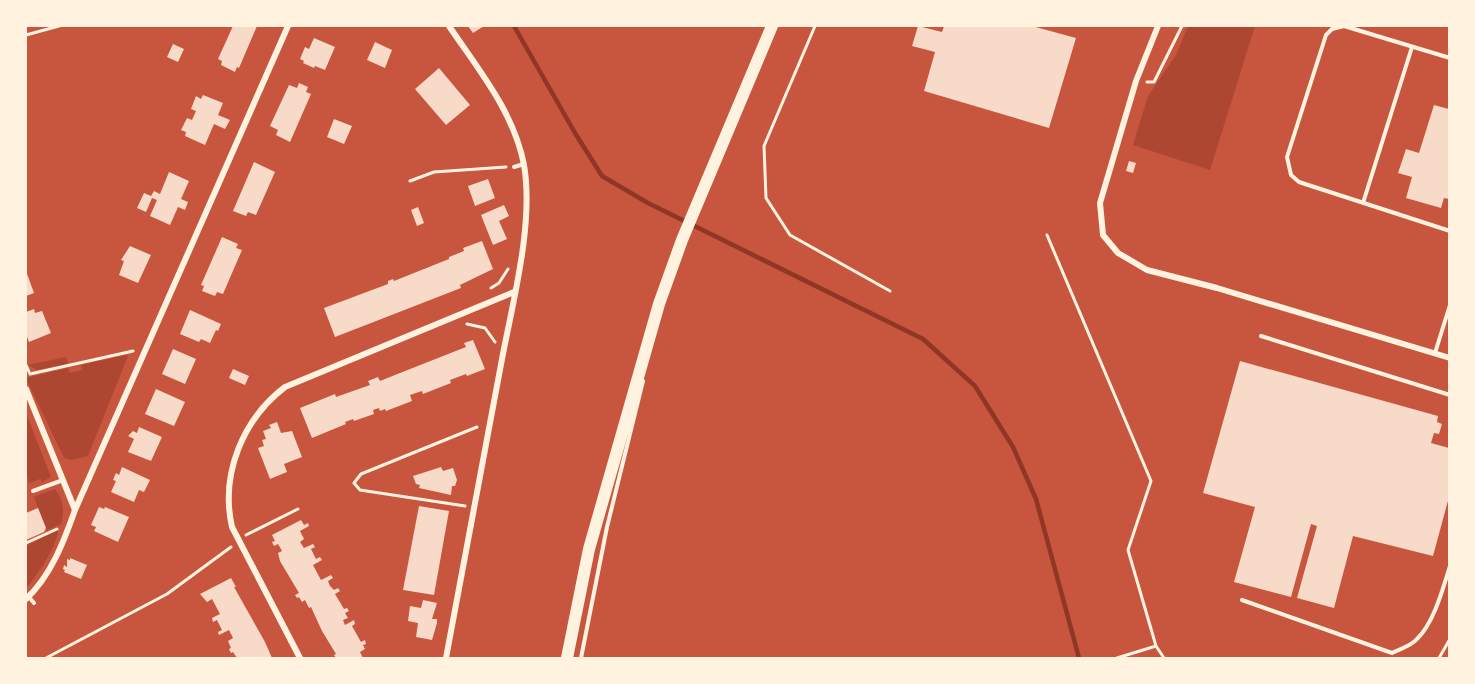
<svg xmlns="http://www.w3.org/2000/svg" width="1475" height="684" font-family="'Fira Sans Condensed',sans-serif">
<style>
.green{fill:#ae4732}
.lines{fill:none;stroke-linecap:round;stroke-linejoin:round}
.stream{stroke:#8f3625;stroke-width:4.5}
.building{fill:#f7dbc8}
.path{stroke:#fff3e0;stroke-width:3}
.service{stroke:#fff3e0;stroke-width:4}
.minor{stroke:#fff3e0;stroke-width:6}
.primary{stroke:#fff3e0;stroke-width:12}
</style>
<rect width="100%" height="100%" fill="#c8553d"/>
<!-- green -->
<path class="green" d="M1188 26H1255L1210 170 1133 145 1148 96 1176 55Z
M126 355 128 356 88 456 71 460 64 458 26 378 68 368 70 373 82 370 81 365Z
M66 357 68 364 37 370 28 365Z
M26 413 51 477 42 482 40 479 29 483 26 473Z
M55 489C63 499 65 512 61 524L47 530 34 497Z
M58 530C57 547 37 575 26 589V546Z"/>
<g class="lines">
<!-- stream -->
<path class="stream" d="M514 26 575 133 602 176 648 203 923 339 975 386 1013 447 1036 499 1079 658"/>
</g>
<!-- building -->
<path class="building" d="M233 26H257L239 68 237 67 235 72 221 65 222 61 218 59Z
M468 26H484L473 33Z
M918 26 942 32 944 26H1032L1076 38 1049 128 924 91 935 52 912 46Z
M314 38 335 47 325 70 315 66 314 68 303 63 304 61 300 59 305 47 309 49Z
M375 42 392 50 385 68 367 60Z
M173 44 184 49 178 62 167 57Z
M439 68 470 105 446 125 415 89Z
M299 83 308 87 306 92 311 94 290 142 276 135 278 130 270 126 289 85 297 88Z
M203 95 223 103 218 115 230 120 225 129 214 124 205 145 185 136 186 132 181 130 187 118 192 120 196 111 191 109 196 96 201 99Z
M1434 105 1449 109V199L1444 198 1441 208 1406 198 1412 177 1398 173 1406 149 1419 153Z
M334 119 352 126 344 144 327 137Z
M1129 161 1136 163 1133 173 1126 171Z
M254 162 275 172 256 215 248 212 246 216 233 211Z
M169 172 189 181 181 199 188 202 185 210 178 207 170 225 150 216 157 200 152 198 146 212 137 208 144 193 151 196 154 191 160 194Z
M488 179 495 198 475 206 468 186Z
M504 205 509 216 499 221 507 239 493 245 481 215Z
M418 207 424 223 417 226 411 210Z
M222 237 238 244 236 248 242 250 223 294 217 292 215 296 202 291 204 286 201 285Z
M482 241 493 269 460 285 461 288 335 337 324 308 388 284V281L393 279 394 281 449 259V257L464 251 463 248Z
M130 246 151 255 138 283 119 275 124 261 121 260Z
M26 271 34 293 26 296Z
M34 309 35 313 42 311 51 333 29 342 26 334V312Z
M190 310 221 324 218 331 216 330 210 343 201 339 199 342 180 334Z
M473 340 485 369 467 376 466 374 450 380 451 383 423 394 422 391 410 395 412 401 386 411 385 409 380 411 379 408 373 410 374 414 354 421 353 419 345 422 346 424 312 438 300 408 335 394 336 397 370 385 368 381 378 377 380 381 405 371 466 347 464 343Z
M173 349 196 359 185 384 162 374Z
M1240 361 1438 416 1437 422 1442 424 1439 434 1434 433 1431 443 1449 448V497L1433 556 1353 536 1334 608 1297 598 1317 526 1311 524 1291 597 1234 582 1255 507 1203 493Z
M233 369 249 376 245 385 229 378Z
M156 389 185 402 174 426 145 414Z
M277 422 281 433 292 431 302 457 284 464 287 472 270 479 258 448 264 446 262 440 266 439 263 431 271 428 269 425Z
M139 427 162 437 151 461 128 452 134 439 128 436 133 431 137 433Z
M122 467 150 480 144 492 139 490 134 502 111 492 116 481 113 480 116 473 119 475Z
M441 467 443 471 453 468 457 480 455 486H452L451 495 419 488 420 485 416 484 413 476Z
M419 506 449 511 434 595 403 590Z
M99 507 104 509 105 507 129 517 118 542 94 531 96 527 91 525Z
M38 508 46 528 44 532 26 540V513Z
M301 520 304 525 308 523 309 526 300 531 304 539 300 542 304 548 313 544 315 547 311 549 316 559 320 557 322 560 313 565 321 580 331 575 333 578 328 581 330 586 334 590 338 588 340 591 335 594 344 609 347 608 349 611 345 613 348 618 343 620 345 625 354 620 355 624 352 626 361 642 365 640 366 644 363 645 365 649 360 652 363 658H336L334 655 336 654 322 631 311 607 309 608 305 600 302 602 299 597 297 598 295 595 299 593 280 561 278 553 282 551 278 544 274 546 272 542 275 541 272 535Z
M70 558 87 565 81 579 64 572 65 570 63 569 64 565 67 567V559L70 560Z
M231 578 236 587H234L265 642 272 658H237L233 652 231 653 229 649 231 648 228 641 233 638 229 630 219 635 218 632 222 630 217 620 213 622 212 618 220 614 212 599 207 602 200 594Z
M423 600 437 603 432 619H437V623L432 640 416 637 418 623 408 621 410 606 421 608Z"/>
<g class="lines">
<!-- path -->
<path class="path" d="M815 26 764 146 766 198 790 235 890 291
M26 35 59 26
M1147 82H1154L1182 26
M410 181 434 172 506 167
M1047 235 1151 481 1128 550 1156 646 1117 658
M491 288 499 283 508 269
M467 324 485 328 495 342
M26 365 30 374 133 351
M465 506 360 490 354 483 361 474 477 427
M246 535 298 509
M26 543 57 529
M1156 646 1164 658
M46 658 167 594 231 547
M1439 658 1450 639"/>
<!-- service -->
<path class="service" d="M1450 58 1344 26 1332 29 1326 35 1287 157 1291 175 1299 182 1450 231
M514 167 524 164
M1363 203 1412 47
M1261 336 1450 395
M1435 353 1450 305
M33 491 63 480
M29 597 34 603
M1242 600 1392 653C1400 649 1411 646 1417 639 1434 623 1443 588 1450 566
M581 658 607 527 643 381"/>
<!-- minor -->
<path class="minor" d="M1158 26 1136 81 1100 203 1103 235 1118 253 1147 270 1217 288 1450 358
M26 389 75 510
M26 599C51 576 64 541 75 510L288 26
M300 658 232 527C220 474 243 419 285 387L514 292
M446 658C464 559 483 459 502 359 513 301 534 223 524 165 514 112 478 69 449 26"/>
<!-- primary -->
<path class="primary" d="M567 658 589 549 659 304 682 240 772 26"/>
</g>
<!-- border -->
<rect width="1475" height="684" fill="none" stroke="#fff3e0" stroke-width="54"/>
</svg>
